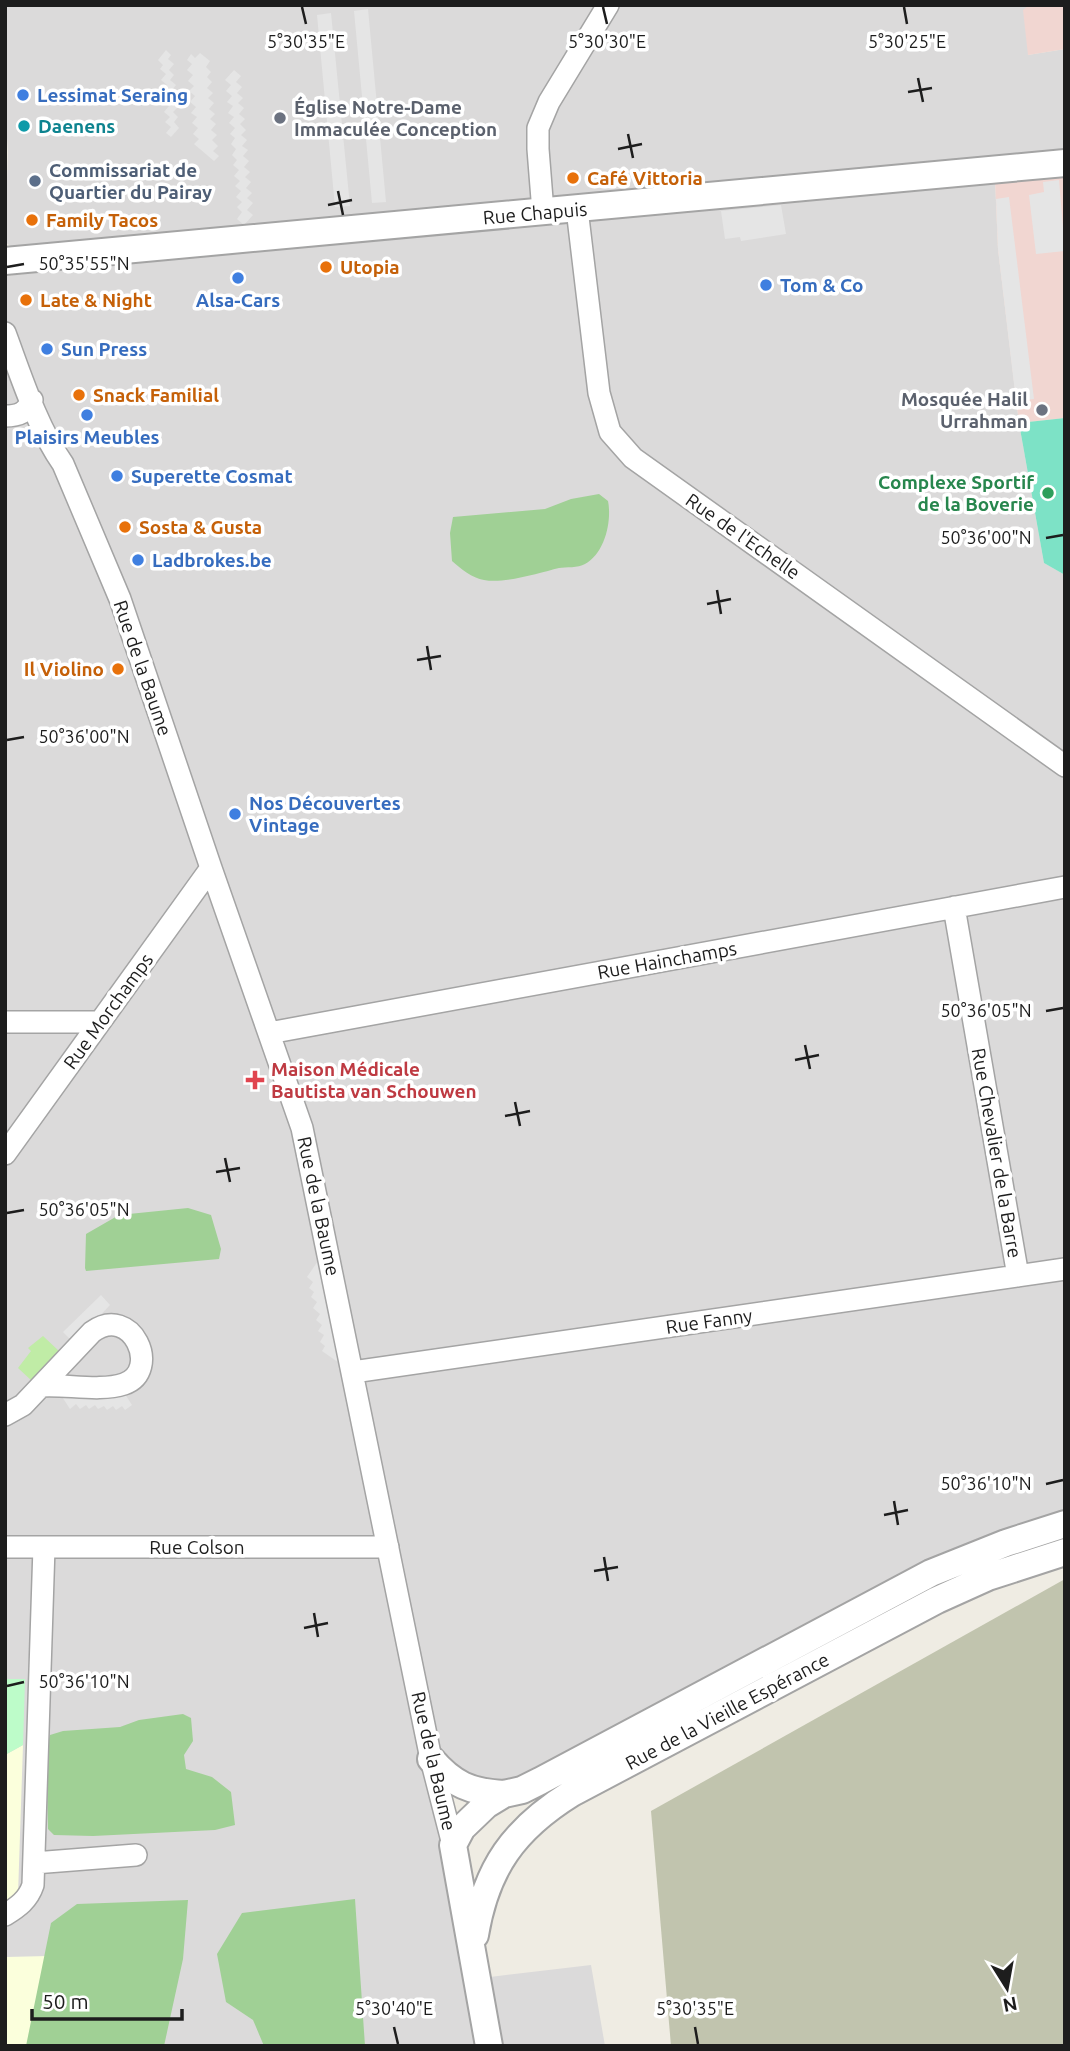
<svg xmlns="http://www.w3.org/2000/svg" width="1070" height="2051" font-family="Ubuntu,sans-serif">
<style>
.residential{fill:#dbdada}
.commercial{fill:#f1d6d1}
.education{fill:#fbffdc}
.construction{fill:#c1c4ae}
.grass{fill:#c0eca6}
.forest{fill:#a0d095}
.park{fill:#bdfcc9}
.pitch{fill:#7de2c6}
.parking{fill:#e5e5e5}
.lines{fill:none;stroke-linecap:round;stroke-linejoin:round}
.minor-casing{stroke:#a4a4a4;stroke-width:24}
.tertiary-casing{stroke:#a4a4a4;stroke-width:30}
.minor{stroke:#fff;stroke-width:21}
.tertiary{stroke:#fff;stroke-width:26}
.ticks{fill:none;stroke:#1d1d1d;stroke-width:2.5}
.shop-dot{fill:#3f7fe0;stroke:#fff;stroke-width:2.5}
.worship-dot{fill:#6b7280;stroke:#fff;stroke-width:2.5}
.culture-dot{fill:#0f9aa8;stroke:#fff;stroke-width:2.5}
.food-dot{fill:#e8710a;stroke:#fff;stroke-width:2.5}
.service-dot{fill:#5c6f8a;stroke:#fff;stroke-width:2.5}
.leisure-dot{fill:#2e9e5b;stroke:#fff;stroke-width:2.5}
.health-dot{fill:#e0444e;stroke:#fff;stroke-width:2.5}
.labels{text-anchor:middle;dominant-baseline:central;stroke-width:7;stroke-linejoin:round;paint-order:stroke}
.shop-label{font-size:19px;font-weight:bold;fill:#366cbe;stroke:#fff;text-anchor:start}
.worship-label{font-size:19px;font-weight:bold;fill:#5b616d;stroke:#fff;text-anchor:start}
.culture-label{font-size:19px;font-weight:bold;fill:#0d838f;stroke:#fff;text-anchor:start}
.service-label{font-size:19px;font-weight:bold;fill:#4e5e75;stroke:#fff;text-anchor:start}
.food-label{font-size:19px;font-weight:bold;fill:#c56008;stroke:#fff;text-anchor:start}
.street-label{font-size:19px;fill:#1d1d1d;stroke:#fff}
.leisure-label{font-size:19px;font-weight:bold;fill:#27864d;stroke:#fff;text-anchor:end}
.health-label{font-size:19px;font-weight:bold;fill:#be3a42;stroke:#fff;text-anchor:start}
.ticks-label{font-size:18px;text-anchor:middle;fill:#1d1d1d;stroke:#fff;stroke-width:7;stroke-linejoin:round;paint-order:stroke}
</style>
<rect width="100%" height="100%" fill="#efece3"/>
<!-- residential -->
<path class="residential" d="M5 5H1029L1028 55 1065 49V155L17 251 5 242 8 152 5 110Z
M995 179 998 249 1019 423 1044 563 1065 575V1512L521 1780 489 1785 455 1769 445 1752 423 1757 480 2046H5V276Z
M591 1965 605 2046H504L490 1977Z"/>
<!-- commercial -->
<path class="commercial" d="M1029 5H1065V49L1028 55 1023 10Z
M1065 174V418L1019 423 998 249 995 179Z"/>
<!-- education -->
<path class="education" d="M23 1745 18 1895 5 1904V1755Z
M48 1956 49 2046H5V1957Z"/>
<!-- construction -->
<path class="construction" d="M1065 1579V2046H671L651 1811Z"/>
<!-- grass -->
<path class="grass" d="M43 1336 60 1352 32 1381 18 1368 31 1351 28 1348Z"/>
<!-- forest -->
<path class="forest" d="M599 494 608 501C612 521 605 553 585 564 578 568 566 567 559 568 539 573 504 584 484 580 472 578 461 569 452 561L450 533 453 517 545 509 571 499Z
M188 1208 211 1215 221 1249 219 1259 86 1271 85 1268 86 1234 119 1215Z
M183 1714 191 1718 193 1741 184 1755 186 1769 212 1777 231 1792 235 1825 215 1830 93 1836 54 1835 48 1829 46 1750 50 1735 63 1731 120 1727 139 1720Z
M355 1899 365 2046H264L253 2020 226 2002 217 1954 242 1913Z
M188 1900 183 1959 164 2046H26L51 1923 77 1904Z"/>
<!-- park -->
<path class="park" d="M5 1679H25L23 1745 5 1755Z"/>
<!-- pitch -->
<path class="pitch" d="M1065 418V575L1044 563 1019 423Z"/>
<!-- parking -->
<path class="parking" d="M368 9 386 202 372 203 354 11Z
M331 13 350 206 335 207 317 15Z
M166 50 171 55 168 59 174 64 169 70 174 75 170 80 176 85 171 91 177 96 172 102 178 107 173 112 178 117 174 122 179 128 171 137 166 133 171 127 165 122 170 117 164 112 169 106 163 101 168 95 162 90 167 85 161 80 166 74 160 69 163 65 158 60Z
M200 53 210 61 206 67 211 72 207 77 212 82 207 88 213 93 208 98 214 103 209 109 215 114 210 119 216 124 211 130 217 135 212 140 218 146 213 151 219 156 214 161 194 144 199 139 193 134 198 128 192 123 197 117 191 113 196 107 190 102 195 96 189 91 194 86 188 81 193 75 187 70 192 64 187 60 191 54 195 58Z
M234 70 241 76 236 82 242 87 237 93 243 98 238 103 244 108 239 114 245 119 240 124 246 130 241 135 247 140 242 146 248 150 243 156 249 161 244 167 250 172 245 177 251 182 246 188 252 193 247 198 253 203 247 210 253 215 244 225 237 219 242 212 237 207 242 202 236 197 241 191 235 186 240 181 234 176 239 170 233 165 237 160 232 155 236 149 231 144 235 138 230 134 235 128 229 123 234 117 228 113 233 106 227 102 232 96 226 91 231 85 225 80Z
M1059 180 1065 251 1036 254 1029 195 1044 192 1043 182Z
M1009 197 1034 399 1016 401 998 249 996 199Z
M781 205 786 234 741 241 740 237 725 239 721 211Z
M320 1258 342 1365 322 1351 325 1346 320 1342 324 1335 318 1331 322 1325 316 1320 320 1314 313 1308 317 1302 311 1297 314 1292 309 1288 313 1282 307 1277Z
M101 1295 110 1305 74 1343 63 1332Z
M123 1391 132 1405 125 1410 122 1406 116 1410 113 1406 107 1410 104 1406 98 1409 95 1405 89 1409 86 1405 80 1409 76 1404 70 1409 59 1392Z"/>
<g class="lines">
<!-- minor casing -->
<g class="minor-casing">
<path id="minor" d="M577 209 599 393 610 432 633 458 1065 766
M543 212 538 149V128L549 102 608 5
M5 333C21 376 37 427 63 464L120 599 211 868 302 1128 431 1759 453 1845
M5 416C19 416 26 413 32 400
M954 907 1018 1276
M5 1022H100
M269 1033 1065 887
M5 1154 211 868
M353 1372 1065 1269
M5 1415 23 1405 92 1332C132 1303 162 1371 124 1384 100 1392 66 1384 41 1386
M5 1547H388
M34 1863 136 1855
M5 1915C18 1907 28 1900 33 1885L44 1547"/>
</g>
<!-- tertiary casing -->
<g class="tertiary-casing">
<path id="tertiary" d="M5 261 1065 163
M431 1759C453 1785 471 1792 504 1794
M475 1935C486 1868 514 1829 572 1793L937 1600 988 1577 1065 1552
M489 2046 453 1845 462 1828 486 1805 504 1794 522 1790 540 1781 931 1573 1006 1543 1065 1524"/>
</g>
<!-- minor -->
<use href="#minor" class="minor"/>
<!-- tertiary -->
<use href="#tertiary" class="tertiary"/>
</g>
<!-- ticks -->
<path class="ticks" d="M302 7 306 24M603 7 607 24M904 7 907 24M918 78 923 102M908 92 932 88M628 134 633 158M618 149 642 144M338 191 343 215M328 205 352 200M7 267 24 264M1046 538 1063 535M717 590 721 614M707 604 731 599M427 646 431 670M417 660 441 656M7 740 24 737M1046 1011 1063 1008M805 1045 810 1069M795 1060 819 1055M515 1102 520 1126M505 1116 530 1111M225 1158 230 1182M216 1172 240 1168M7 1213 24 1210M1046 1484 1063 1480M894 1501 898 1525M884 1515 908 1510M604 1557 608 1581M594 1571 618 1567M314 1613 318 1637M304 1628 328 1623M7 1686 24 1682M394 2027 398 2044M695 2027 698 2044"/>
<!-- markers -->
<g class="shop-dot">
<circle cx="23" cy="95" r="7"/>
<circle cx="238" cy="278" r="7"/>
<circle cx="766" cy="285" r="7"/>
<circle cx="47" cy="349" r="7"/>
<circle cx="87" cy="415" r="7"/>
<circle cx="117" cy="476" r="7"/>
<circle cx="138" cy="560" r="7"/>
<circle cx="235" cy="814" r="7"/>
</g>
<g class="worship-dot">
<circle cx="280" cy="118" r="7"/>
<circle cx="1042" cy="410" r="7"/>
</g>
<circle class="culture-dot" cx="24" cy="126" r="7"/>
<g class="food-dot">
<circle cx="573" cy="178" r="7"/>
<circle cx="32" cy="220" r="7"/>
<circle cx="326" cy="267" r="7"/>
<circle cx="26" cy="300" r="7"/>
<circle cx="79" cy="395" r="7"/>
<circle cx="125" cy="527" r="7"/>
<circle cx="118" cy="669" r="7"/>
</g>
<circle class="service-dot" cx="35" cy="181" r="7"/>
<circle class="leisure-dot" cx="1048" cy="493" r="7"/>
<path class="health-dot" d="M251.5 1069.5h7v7h7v7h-7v7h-7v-7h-7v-7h7z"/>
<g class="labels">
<!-- shop labels -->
<g class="shop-label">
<text x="37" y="95">Lessimat Seraing</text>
<text x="780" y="285">Tom &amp; Co</text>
<text x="238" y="300" text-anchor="middle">Alsa-Cars</text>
<text x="61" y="349">Sun Press</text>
<text x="87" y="437" text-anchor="middle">Plaisirs Meubles</text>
<text x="131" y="476">Superette Cosmat</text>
<text x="152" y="560">Ladbrokes.be</text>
<text x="249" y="803">Nos Découvertes<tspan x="249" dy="22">Vintage</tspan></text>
</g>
<!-- worship labels -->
<g class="worship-label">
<text x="294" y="107">Église Notre-Dame<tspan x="294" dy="22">Immaculée Conception</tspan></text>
<text x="1028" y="399" text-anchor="end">Mosquée Halil<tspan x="1028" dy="22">Urrahman</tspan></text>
</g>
<!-- culture labels -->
<g class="culture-label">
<text x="38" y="126">Daenens</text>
</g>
<!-- service labels -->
<g class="service-label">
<text x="49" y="170">Commissariat de<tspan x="49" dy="22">Quartier du Pairay</tspan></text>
</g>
<!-- food labels -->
<g class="food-label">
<text x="587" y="178">Café Vittoria</text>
<text x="46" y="220">Family Tacos</text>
<text x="340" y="267">Utopia</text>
<text x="40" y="300">Late &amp; Night</text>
<text x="93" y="395">Snack Familial</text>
<text x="139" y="527">Sosta &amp; Gusta</text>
<text x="104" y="669" text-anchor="end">Il Violino</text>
</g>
<!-- street labels -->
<g class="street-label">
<text transform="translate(535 213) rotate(-5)">Rue Chapuis</text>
<text transform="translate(743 536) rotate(35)">Rue de l'Echelle</text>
<text transform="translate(143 668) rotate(71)">Rue de la Baume</text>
<text transform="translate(667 960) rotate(-10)">Rue Hainchamps</text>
<text transform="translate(108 1011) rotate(-54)">Rue Morchamps</text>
<text transform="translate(997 1153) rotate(80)">Rue Chevalier de la Barre</text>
<text transform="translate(319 1206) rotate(78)">Rue de la Baume</text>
<text transform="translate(709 1321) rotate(-8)">Rue Fanny</text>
<text x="197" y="1547">Rue Colson</text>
<text transform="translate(727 1711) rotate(-28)">Rue de la Vieille Espérance</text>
<text transform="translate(434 1761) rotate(77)">Rue de la Baume</text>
</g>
<!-- leisure labels -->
<g class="leisure-label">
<text x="1034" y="482">Complexe Sportif<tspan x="1034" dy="22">de la Boverie</tspan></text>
</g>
<!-- health labels -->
<g class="health-label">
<text x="271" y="1069">Maison Médicale<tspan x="271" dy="22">Bautista van Schouwen</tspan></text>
</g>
</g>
<g class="ticks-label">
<text x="306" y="48">5°30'35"E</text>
<text x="607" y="48">5°30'30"E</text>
<text x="907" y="48">5°30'25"E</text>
<text x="84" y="270">50°35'55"N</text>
<text x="986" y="544">50°36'00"N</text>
<text x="84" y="743">50°36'00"N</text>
<text x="986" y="1017">50°36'05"N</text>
<text x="84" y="1216">50°36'05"N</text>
<text x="986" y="1490">50°36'10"N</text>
<text x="84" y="1688">50°36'10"N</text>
<text x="394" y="2015">5°30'40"E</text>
<text x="695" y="2015">5°30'35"E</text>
</g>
<!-- border -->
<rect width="1070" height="2051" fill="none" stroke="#1d1d1d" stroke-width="14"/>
<!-- north arrow -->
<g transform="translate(1007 1988) rotate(169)" stroke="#ffffff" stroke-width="5" paint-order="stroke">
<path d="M0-5L12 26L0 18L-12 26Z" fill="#1d1d1d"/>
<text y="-10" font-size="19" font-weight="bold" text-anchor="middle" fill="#1d1d1d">N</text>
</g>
<!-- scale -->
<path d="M32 2009v10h150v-10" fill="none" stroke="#1d1d1d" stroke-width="3.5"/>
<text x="42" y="2009" font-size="21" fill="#1d1d1d" stroke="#ffffff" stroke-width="5" paint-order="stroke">50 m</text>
</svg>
